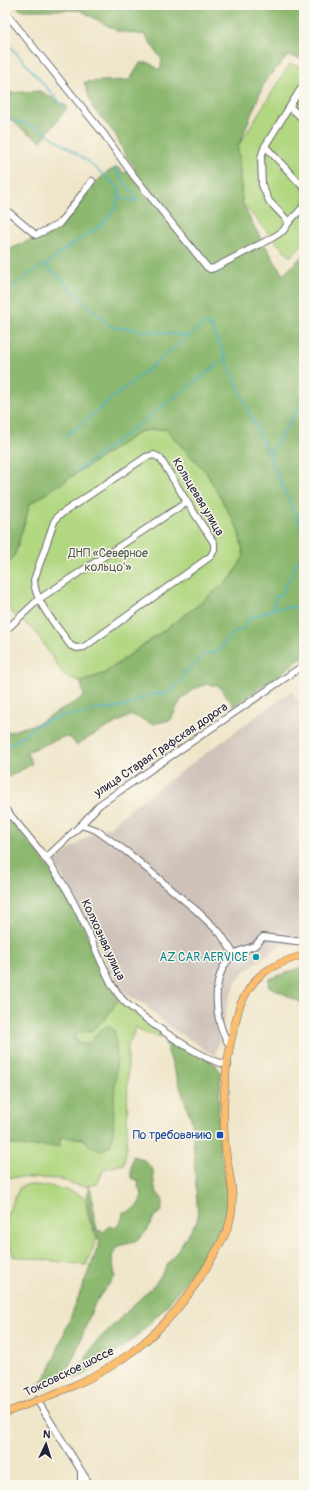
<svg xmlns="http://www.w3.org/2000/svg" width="309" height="1490" font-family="Pangolin,sans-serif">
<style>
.industrial{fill:#cec2b9}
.green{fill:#b1d781;stroke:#6a7c5e}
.forest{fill:#8cb86f;stroke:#576d55}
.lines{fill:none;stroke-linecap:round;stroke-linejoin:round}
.stream{stroke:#4ab4c7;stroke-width:1.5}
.minor-casing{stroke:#6a676d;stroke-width:8}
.major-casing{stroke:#6a676d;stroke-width:8}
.minor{stroke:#fff;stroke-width:6}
.major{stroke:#fbbd6e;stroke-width:7}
.culture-dot{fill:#0f9aa8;stroke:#fbf7ec;stroke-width:1.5}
.transit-dot{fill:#1a4fb4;stroke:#fbf7ec;stroke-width:1.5}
.labels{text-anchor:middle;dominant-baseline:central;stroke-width:3;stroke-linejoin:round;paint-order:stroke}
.street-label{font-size:12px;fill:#22223b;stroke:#fbf7ec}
.park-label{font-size:12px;fill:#4d5850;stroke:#fbf7ec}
.culture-label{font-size:12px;fill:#0d838f;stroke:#fbf7ec;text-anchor:end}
.transit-label{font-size:12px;fill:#164399;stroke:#fbf7ec;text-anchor:end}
</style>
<rect width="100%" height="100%" fill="#fbf7ec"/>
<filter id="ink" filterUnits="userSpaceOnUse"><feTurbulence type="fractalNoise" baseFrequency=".025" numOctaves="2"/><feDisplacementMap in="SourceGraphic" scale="8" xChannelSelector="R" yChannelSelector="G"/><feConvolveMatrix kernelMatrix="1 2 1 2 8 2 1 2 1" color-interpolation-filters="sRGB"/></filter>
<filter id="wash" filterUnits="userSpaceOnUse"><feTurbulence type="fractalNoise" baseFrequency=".012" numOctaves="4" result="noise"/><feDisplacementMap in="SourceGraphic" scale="16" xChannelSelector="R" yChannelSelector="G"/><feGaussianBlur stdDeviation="0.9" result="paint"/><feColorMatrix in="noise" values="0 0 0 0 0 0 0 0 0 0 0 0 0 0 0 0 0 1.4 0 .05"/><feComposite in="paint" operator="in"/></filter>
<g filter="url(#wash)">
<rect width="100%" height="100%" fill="#efe6c9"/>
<!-- industrial -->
<path class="industrial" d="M291 691 304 709V945L281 944 244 972 237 980 229 999 215 1056 167 1025 148 1008V1006L129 996 119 989 101 949 99 941 75 897 53 862 94 832 108 828 143 799Z"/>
<!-- green -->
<path class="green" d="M290 64 304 68V242L290 257 242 203 238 146Z
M165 429 206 472 238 529 244 556 231 578 193 609 105 673 81 682 63 674 35 631 13 614 5 602V568L15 554 30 504 141 431Z
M106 980C119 1007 141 1017 164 1033L162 1037 144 1033 136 1027 128 1046 127 1145 124 1164 104 1169 97 1184 85 1186 72 1184 61 1179 5 1177V1047Z
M26 1185C46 1185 67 1187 85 1198L88 1216 97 1239 86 1265 13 1256 5 1226V1219L20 1187Z"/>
<!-- forest -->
<path class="forest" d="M16 5H304V59L288 56 265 81 238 147 242 203 256 230 283 275 304 254V657L234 706 219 686 206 684 192 690 180 701 171 720 153 724 132 715 108 727 76 745 71 738 63 737 27 752 32 764 5 779V733L36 724 84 697 81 682 105 673 193 609 231 578 244 556 238 529 206 472 165 429 141 431 30 504 15 554 5 568V251L38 237 69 218 88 190 106 173 117 167 124 173 136 169 125 154 115 134 93 108 84 82 130 80 140 63H149L160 70 162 60 145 35 117 31 80 10H20Z
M40 91 68 107 41 141 20 128 5 113V93Z
M5 814C26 839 48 864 65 892 84 923 95 957 111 989L119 999 106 1018 92 1030 75 1034 77 1043 90 1044C95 1035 99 1029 109 1026L114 1030C120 1055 114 1081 114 1107 113 1121 115 1132 110 1146L100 1151 91 1147 83 1139 61 1137 59 1146 27 1147 5 1143Z
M304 966V1004L268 986 269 979Z
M170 1037 216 1065 221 1073C220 1094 217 1117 219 1138 221 1173 235 1193 222 1229L182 1286 165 1308 136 1337 84 1375 74 1379 73 1376 83 1367 87 1355 97 1341 155 1284 198 1219 192 1122 165 1043Z
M133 1156 144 1160 153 1170 154 1183 156 1191 163 1200 161 1211 154 1217 147 1231 134 1242 119 1246 112 1256 115 1277C109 1285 101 1293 96 1302 84 1324 76 1366 56 1381L51 1380 46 1387 31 1394 41 1382 50 1369 100 1242C91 1220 85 1211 88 1186L91 1191 97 1230 104 1232 109 1226 116 1228 122 1218 123 1212C134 1212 140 1205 142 1194L138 1187 139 1181 131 1178V1167Z"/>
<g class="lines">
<!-- stream -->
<path class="stream" d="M5 42 10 46 64 107
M5 118 40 129 86 160 120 189C118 221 89 233 65 249 59 254 53 260 46 265
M114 168 137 198V200L134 201 119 197
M5 291 42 266 46 265 111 327 135 329 144 332H157L189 336
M62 439 189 336 203 325 207 324 211 326 304 534
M269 455 301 404
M76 472 226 358
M274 609 292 607 304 608
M5 748 25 735 34 726 46 721 67 715 85 714 93 709 104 710 129 705 149 694H167L171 691 176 685 182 680 183 674C190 667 200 663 204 654L217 652 222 648C224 638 232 638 236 630L242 629 251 617 259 615 273 609 274 601 276 596H280L284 591V585L290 579 294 568 304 553"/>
</g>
</g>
<g filter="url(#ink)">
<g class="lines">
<!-- minor casing -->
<g class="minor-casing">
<path id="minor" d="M5 12 103 133 133 175 207 267 210 269 214 268 272 238 283 231 289 222 304 206
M290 107 304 120
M265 146 304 188
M5 209 36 235 59 224 92 181
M289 222 269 201 262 185 261 157 265 146 300 90 304 91
M154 455 160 458 187 502 214 543V550L211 556 84 647 77 648 71 646C59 628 34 602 34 580L54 522 58 516 146 457Z
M5 631 39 599 187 502
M5 809C27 835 51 862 68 892 85 922 97 954 112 985 116 991 121 999 127 1004 149 1022 201 1060 228 1065
M81 825 96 830 127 852 197 911 220 933 234 954
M45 859 81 825 99 805 304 665
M230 1046C214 1022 209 975 234 954 239 950 247 949 254 946 257 944 260 940 263 937L304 942
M37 1400 90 1485
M81 1485V1471"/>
</g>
<!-- major casing -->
<g class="major-casing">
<path id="major" d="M5 1413C43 1398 85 1384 119 1361 156 1337 186 1302 208 1265 215 1252 225 1238 229 1224 238 1196 227 1170 225 1143 222 1104 225 1061 235 1024 237 1017 238 1009 241 1003 246 993 253 981 262 974 275 964 289 959 304 955"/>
</g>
<!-- minor -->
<use href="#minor" class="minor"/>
<!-- major -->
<use href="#major" class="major"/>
</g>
</g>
<!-- markers -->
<circle class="culture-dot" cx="256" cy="957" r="4"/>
<rect class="transit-dot" x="216" y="1131" width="8" height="8" rx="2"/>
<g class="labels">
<!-- street labels -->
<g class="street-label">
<text transform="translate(198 497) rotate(59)">Кольцевая улица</text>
<text transform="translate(161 750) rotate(-34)">улица Старая Графская дорога</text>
<text transform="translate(103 940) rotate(65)">Колхозная улица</text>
<text transform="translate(69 1372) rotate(-26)">Токсовское шоссе</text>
</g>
<!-- park labels -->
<g class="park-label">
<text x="108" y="553">ДНП «Северное<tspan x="108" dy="14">кольцо'»</tspan></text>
</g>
<!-- culture labels -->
<g class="culture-label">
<text x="248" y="957">AZ CAR AERVICE</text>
</g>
<!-- transit labels -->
<g class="transit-label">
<text x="212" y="1135">По требованию</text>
</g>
</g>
<!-- margin -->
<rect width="309" height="1490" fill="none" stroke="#fbf7ec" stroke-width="20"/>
<!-- north arrow -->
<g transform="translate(46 1444) rotate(4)" stroke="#fbf7ec" stroke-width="3" paint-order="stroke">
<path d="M0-3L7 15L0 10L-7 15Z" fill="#22223b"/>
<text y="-6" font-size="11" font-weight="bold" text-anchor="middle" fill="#22223b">N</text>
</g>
</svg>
